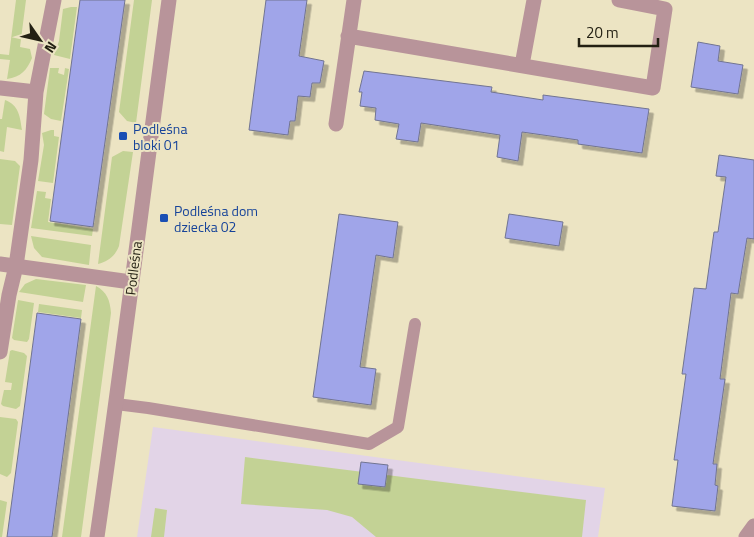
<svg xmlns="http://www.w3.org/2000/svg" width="754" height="537" font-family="'Titillium Web',sans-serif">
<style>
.education{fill:#e2d4e7}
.green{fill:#c3d295}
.building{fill:#a0a5e9;stroke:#717491;filter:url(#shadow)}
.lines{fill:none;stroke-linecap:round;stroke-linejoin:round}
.lane{stroke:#b8949a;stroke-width:12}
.street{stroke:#b8949a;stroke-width:15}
.transit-dot{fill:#1a4fb4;stroke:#ece4c3;stroke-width:2}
.labels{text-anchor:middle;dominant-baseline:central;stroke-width:4;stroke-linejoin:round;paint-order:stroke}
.transit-label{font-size:14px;fill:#164399;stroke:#ece4c3;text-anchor:start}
.street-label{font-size:14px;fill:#232013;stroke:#ece4c3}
</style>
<defs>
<filter id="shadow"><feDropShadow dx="4.5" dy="4.5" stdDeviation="0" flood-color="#0004"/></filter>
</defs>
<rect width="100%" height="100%" fill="#ece4c3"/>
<!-- education -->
<path class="education" d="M153 427 605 488 598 537H137Z"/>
<!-- green -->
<path class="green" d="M16 0H26L20 47 30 49 32 58C27 70 21 77 7 79L10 60 0 59V54L9 55Z
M134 0H152L136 123 127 121 119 112Z
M71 7H77L70 59 54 55 59 41 63 9Z
M50 68H59L58 73 64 75 65 68 69 69 61 121 51 119 44 114Z
M5 100C19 105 20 117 22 130L7 127 4 152 0 151V119H2Z
M51 130H54V136L59 137 53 183 38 181 44 145 42 133Z
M123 151 133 152 119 246C115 256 109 261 98 264L112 157Z
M0 159 15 161 20 166 12 225 0 224Z
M37 191 46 192 45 198 51 199 48 222 93 229 92 236 31 228Z
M31 236 91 245 89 265 42 257 34 248Z
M36 279 86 285 83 302 19 292 25 284Z
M96 286C107 292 110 300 111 313L81 537H62Z
M18 300 34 303 29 339 27 342 14 340 12 338Z
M39 304 82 310 81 318 38 312Z
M12 350 24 353 27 356 20 406 16 409 3 406 1 404 4 390H11L12 383 5 382 10 351Z
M0 417 16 419 18 422 11 473 7 477 0 474Z
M245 457 586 500 582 537H376L352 517 327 510 241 504Z
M0 500 7 502 2 537H0Z
M155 508 167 510 164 537H151Z"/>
<!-- building -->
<path class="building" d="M80 0H125L93 227 50 221Z
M266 0H307L299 56 324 61 320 83H312L310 97 298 96 295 121H290L288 135 249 130Z
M698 42 720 46 718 61 743 65 738 94 691 87Z
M364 71 492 87 491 92 543 100V95L649 109 642 153 578 144V140L522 132 518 161 497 157 500 135 421 123 418 142 396 139 399 124 375 120 376 108 360 106 362 92H359Z
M719 155 754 160V239L747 238 738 294 731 293 720 379H725L713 464H717L715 485 718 486 715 511 672 506 678 460H674L686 374H682L694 288 706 289 714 232H718L726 177 716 176Z
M339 214 398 222 393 258 376 255 360 367 376 369 371 405 313 397Z
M509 214 563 222 559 246 505 238Z
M37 313 81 319 52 537H7Z
M361 462 388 465 385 487 358 484Z"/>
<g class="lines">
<!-- lane -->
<path class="lane" d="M116 404 148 408 369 444 398 427 415 324"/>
<!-- street -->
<path class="street" d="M348 36 653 88 665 9 619 0
M522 65 534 0
M0 88 36 92
M336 124 354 0
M0 264 131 282
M0 352 9 295 16 266 31 160 36 92 54 0
M97 537C123 358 145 179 169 0
M746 537 754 526"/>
</g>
<!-- markers -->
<g class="transit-dot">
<rect x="118" y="131" width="10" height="10" rx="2.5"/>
<rect x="159" y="213" width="10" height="10" rx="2.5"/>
</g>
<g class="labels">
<!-- transit labels -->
<g class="transit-label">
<text x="133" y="128">Podleśna<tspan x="133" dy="16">bloki 01</tspan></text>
<text x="174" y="210">Podleśna dom<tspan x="174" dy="16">dziecka 02</tspan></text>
</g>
<!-- street labels -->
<g class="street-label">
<text transform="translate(133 268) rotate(-83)">Podleśna</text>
</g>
</g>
<!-- north arrow -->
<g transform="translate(40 40) rotate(124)" stroke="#ece4c3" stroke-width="4" paint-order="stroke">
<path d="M0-4L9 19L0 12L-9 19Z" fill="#232013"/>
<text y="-8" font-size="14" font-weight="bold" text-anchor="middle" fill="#232013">N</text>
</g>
<!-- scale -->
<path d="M579 38v8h79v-8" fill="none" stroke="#232013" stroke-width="2.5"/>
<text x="586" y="38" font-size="15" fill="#232013" stroke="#ece4c3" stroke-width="4" paint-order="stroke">20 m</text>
</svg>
